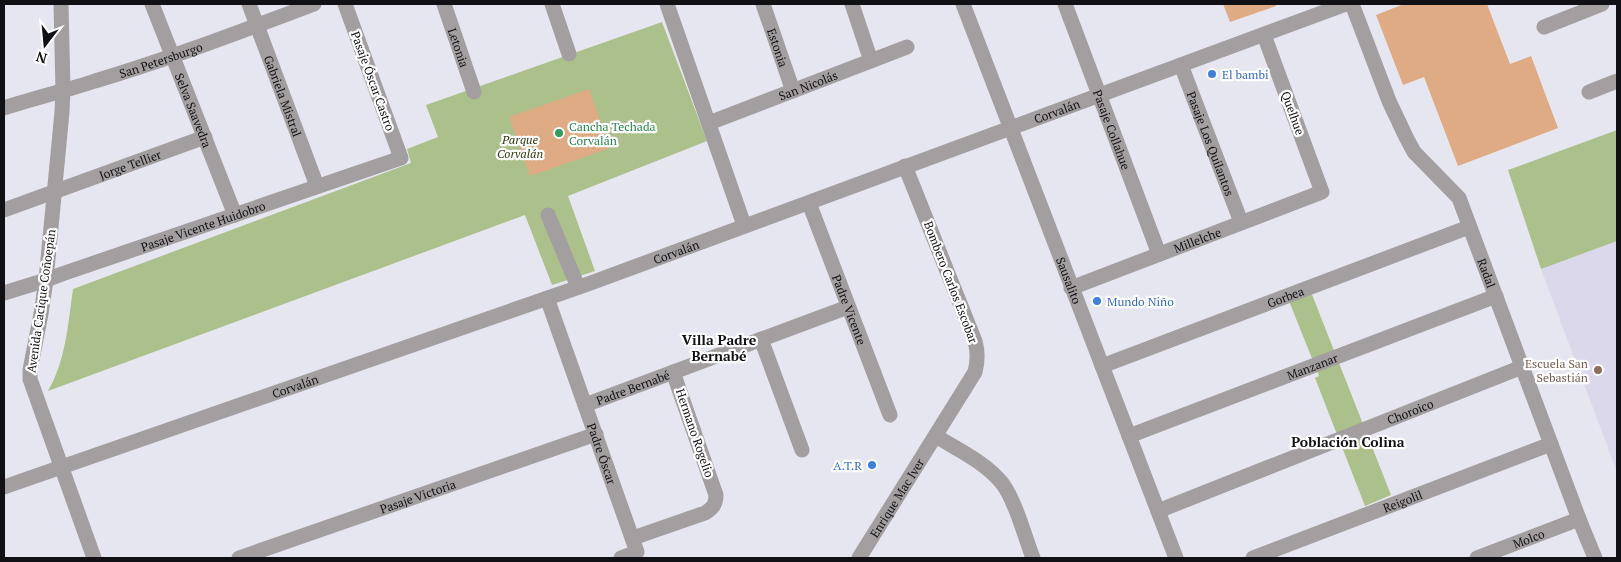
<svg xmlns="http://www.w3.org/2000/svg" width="1621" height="562" font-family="'PT Serif',serif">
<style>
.built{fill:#dad8ea}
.green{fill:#acc08c}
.building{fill:#dfab85}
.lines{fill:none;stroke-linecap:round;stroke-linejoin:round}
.minor{stroke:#a39e9f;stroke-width:15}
.shop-dot{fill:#3f7fe0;stroke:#fff;stroke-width:2}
.leisure-dot{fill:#2e9e5b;stroke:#fff;stroke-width:2}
.education-dot{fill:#8d6e63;stroke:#fff;stroke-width:2}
.labels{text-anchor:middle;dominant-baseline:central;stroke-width:4.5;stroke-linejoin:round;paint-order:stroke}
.street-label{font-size:12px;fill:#111014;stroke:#fff}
.shop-label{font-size:12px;fill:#366cbe;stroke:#fff;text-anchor:start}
.leisure-label{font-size:12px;fill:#27864d;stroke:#fff;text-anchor:start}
.park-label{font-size:12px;font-style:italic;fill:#2c3a10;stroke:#fff}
.education-label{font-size:12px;fill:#785e54;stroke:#fff;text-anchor:end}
.neighbourhood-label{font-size:14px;font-weight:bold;fill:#111014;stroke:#fff}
</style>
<rect width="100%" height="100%" fill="#e6e6f0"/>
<!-- built -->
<path class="built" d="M1617 241V472L1541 269Z"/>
<!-- green -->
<path class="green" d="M662 22 707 141 568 196 595 271 552 285 525 215 48 391C66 360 68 324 73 289L411 163 407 149 438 137 426 105Z
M1617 130V241L1541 269 1508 170Z
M1311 292 1391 495 1365 506 1315 378 1319 376 1289 301Z"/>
<!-- building -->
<path class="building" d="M1223 4H1275L1276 6 1230 22Z
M1404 4H1487L1510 64 1531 56 1558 128 1458 166 1424 77 1403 85 1376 15Z
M589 89 610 148 530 176 509 117Z"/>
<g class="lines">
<!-- minor -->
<g class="minor">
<path d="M61 4 63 90 62 112 46 280 41 314 30 370V379L94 558"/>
<path id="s1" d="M152 4 235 215"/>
<path id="s2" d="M249 4 317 186"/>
<path id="s3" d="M444 4 474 92"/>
<path d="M552 4 569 54"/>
<path d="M667 4 744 225"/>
<path id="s4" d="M763 4 793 91"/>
<path d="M852 4 871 61"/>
<path id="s5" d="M963 4 1176 558"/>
<path id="s6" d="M1065 4 1159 254"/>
<path id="s7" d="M1352 4 1389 101 1406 137 1414 152 1459 198 1579 519 1595 558"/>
<path d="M1544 27 1602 4"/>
<path id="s8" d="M1181 65 1241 222"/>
<path d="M1589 92 1617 81"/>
<path id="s9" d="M4 108C34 98 65 91 95 81 169 59 242 31 314 4"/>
<path id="s10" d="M709 123 907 47"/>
<path id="s11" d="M809 203 890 415"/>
<path id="s12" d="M4 210 205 137"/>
<path d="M548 215 578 287"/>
<path id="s13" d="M1071 288 1322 192 1264 35"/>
<path id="s14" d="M4 293 46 280 62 274 401 158 345 4"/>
<path id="s15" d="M547 298 637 552 621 558"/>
<path d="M761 339 802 450"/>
<path id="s16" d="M1102 366 1469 227"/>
<path id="s17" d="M585 405 848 307"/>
<path d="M936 436C958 450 985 462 1002 483 1015 500 1025 537 1033 558"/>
<path id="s18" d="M1129 436 1496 296"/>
<path id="s19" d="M4 487 588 284 1346 4"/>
<path id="s20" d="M1158 511 1522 367"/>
<path d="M633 538 705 513C713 508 716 504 716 495L673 372"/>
<path id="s21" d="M239 558 596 434"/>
<path id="s22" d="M859 558 975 372C978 361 978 352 975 341L905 166"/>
<path id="s23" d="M1253 558 1551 444"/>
<path id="s24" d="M1477 558 1579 519"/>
</g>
</g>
<!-- markers -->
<g class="shop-dot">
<circle cx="1212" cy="74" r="5"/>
<circle cx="1097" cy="301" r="5"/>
<circle cx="872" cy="465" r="5"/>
</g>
<circle class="leisure-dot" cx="559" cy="133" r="5"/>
<circle class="education-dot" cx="1598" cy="370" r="5"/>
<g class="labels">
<!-- street labels -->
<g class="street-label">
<text stroke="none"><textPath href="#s4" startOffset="46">Estonia</textPath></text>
<text stroke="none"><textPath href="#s3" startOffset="46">Letonia</textPath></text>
<text stroke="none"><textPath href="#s9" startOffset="164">San Petersburgo</textPath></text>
<text transform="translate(373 81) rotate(70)">Pasaje Óscar Castro</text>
<text stroke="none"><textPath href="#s10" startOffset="106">San Nicolás</textPath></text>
<text stroke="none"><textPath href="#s2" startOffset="98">Gabriela Mistral</textPath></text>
<text stroke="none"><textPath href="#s1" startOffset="114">Selva Saavedra</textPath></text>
<text stroke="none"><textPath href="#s19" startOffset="1118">Corvalán</textPath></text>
<text transform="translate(1293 113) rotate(70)">Quelhue</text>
<text stroke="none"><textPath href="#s6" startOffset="134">Pasaje Collahue</textPath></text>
<text stroke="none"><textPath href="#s8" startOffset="84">Pasaje Los Quilantos</textPath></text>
<text stroke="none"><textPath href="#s12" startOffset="134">Jorge Tellier</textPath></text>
<text stroke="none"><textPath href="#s14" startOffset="210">Pasaje Vicente Huidobro</textPath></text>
<text stroke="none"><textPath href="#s13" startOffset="135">Millelche</textPath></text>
<text stroke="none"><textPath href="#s19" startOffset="712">Corvalán</textPath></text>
<text stroke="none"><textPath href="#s7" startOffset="305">Radal</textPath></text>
<text stroke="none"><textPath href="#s5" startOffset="296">Sausalito</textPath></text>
<text transform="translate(951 282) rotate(69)">Bombero Carlos Escobar</text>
<text stroke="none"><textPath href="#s16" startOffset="196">Gorbea</textPath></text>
<text transform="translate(41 301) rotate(-82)">Avenida Cacique Coñoepán</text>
<text stroke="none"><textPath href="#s11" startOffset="114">Padre Vicente</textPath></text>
<text stroke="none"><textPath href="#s18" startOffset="196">Manzanar</textPath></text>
<text stroke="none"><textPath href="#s19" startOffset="308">Corvalán</textPath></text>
<text stroke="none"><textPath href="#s17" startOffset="51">Padre Bernabé</textPath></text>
<text stroke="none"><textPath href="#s20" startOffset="271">Choroico</textPath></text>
<text transform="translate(695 433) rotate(71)">Hermano Rogelio</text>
<text stroke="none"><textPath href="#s15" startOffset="165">Padre Óscar</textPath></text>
<text stroke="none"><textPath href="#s21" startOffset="189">Pasaje Victoria</textPath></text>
<text stroke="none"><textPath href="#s22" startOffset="71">Enrique Mac Iver</textPath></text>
<text stroke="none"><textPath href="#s23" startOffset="160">Reigolil</textPath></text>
<text stroke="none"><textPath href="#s24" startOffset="55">Molco</textPath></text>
</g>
<!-- shop labels -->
<g class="shop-label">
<text x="1222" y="74">El bambi</text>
<text x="1107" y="301">Mundo Niño</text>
<text x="862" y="465" text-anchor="end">A.T.R</text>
</g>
<!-- leisure labels -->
<g class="leisure-label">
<text x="569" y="126">Cancha Techada<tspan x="569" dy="14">Corvalán</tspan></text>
</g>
<!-- park labels -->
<g class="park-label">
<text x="520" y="139">Parque<tspan x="520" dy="14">Corvalán</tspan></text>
</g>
<!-- education labels -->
<g class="education-label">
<text x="1588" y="363">Escuela San<tspan x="1588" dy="14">Sebastián</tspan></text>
</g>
<!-- neighbourhood labels -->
<g class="neighbourhood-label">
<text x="719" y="339">Villa Padre<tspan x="719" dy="16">Bernabé</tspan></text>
<text x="1348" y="441">Población Colina</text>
</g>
</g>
<!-- border -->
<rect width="1621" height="562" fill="none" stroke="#111014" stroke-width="10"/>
<!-- north arrow -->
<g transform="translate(45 45) rotate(196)" stroke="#ffffff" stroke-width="4" paint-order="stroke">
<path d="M0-4L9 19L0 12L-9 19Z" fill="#111014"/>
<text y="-8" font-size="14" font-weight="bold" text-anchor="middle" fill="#111014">N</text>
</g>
</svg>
